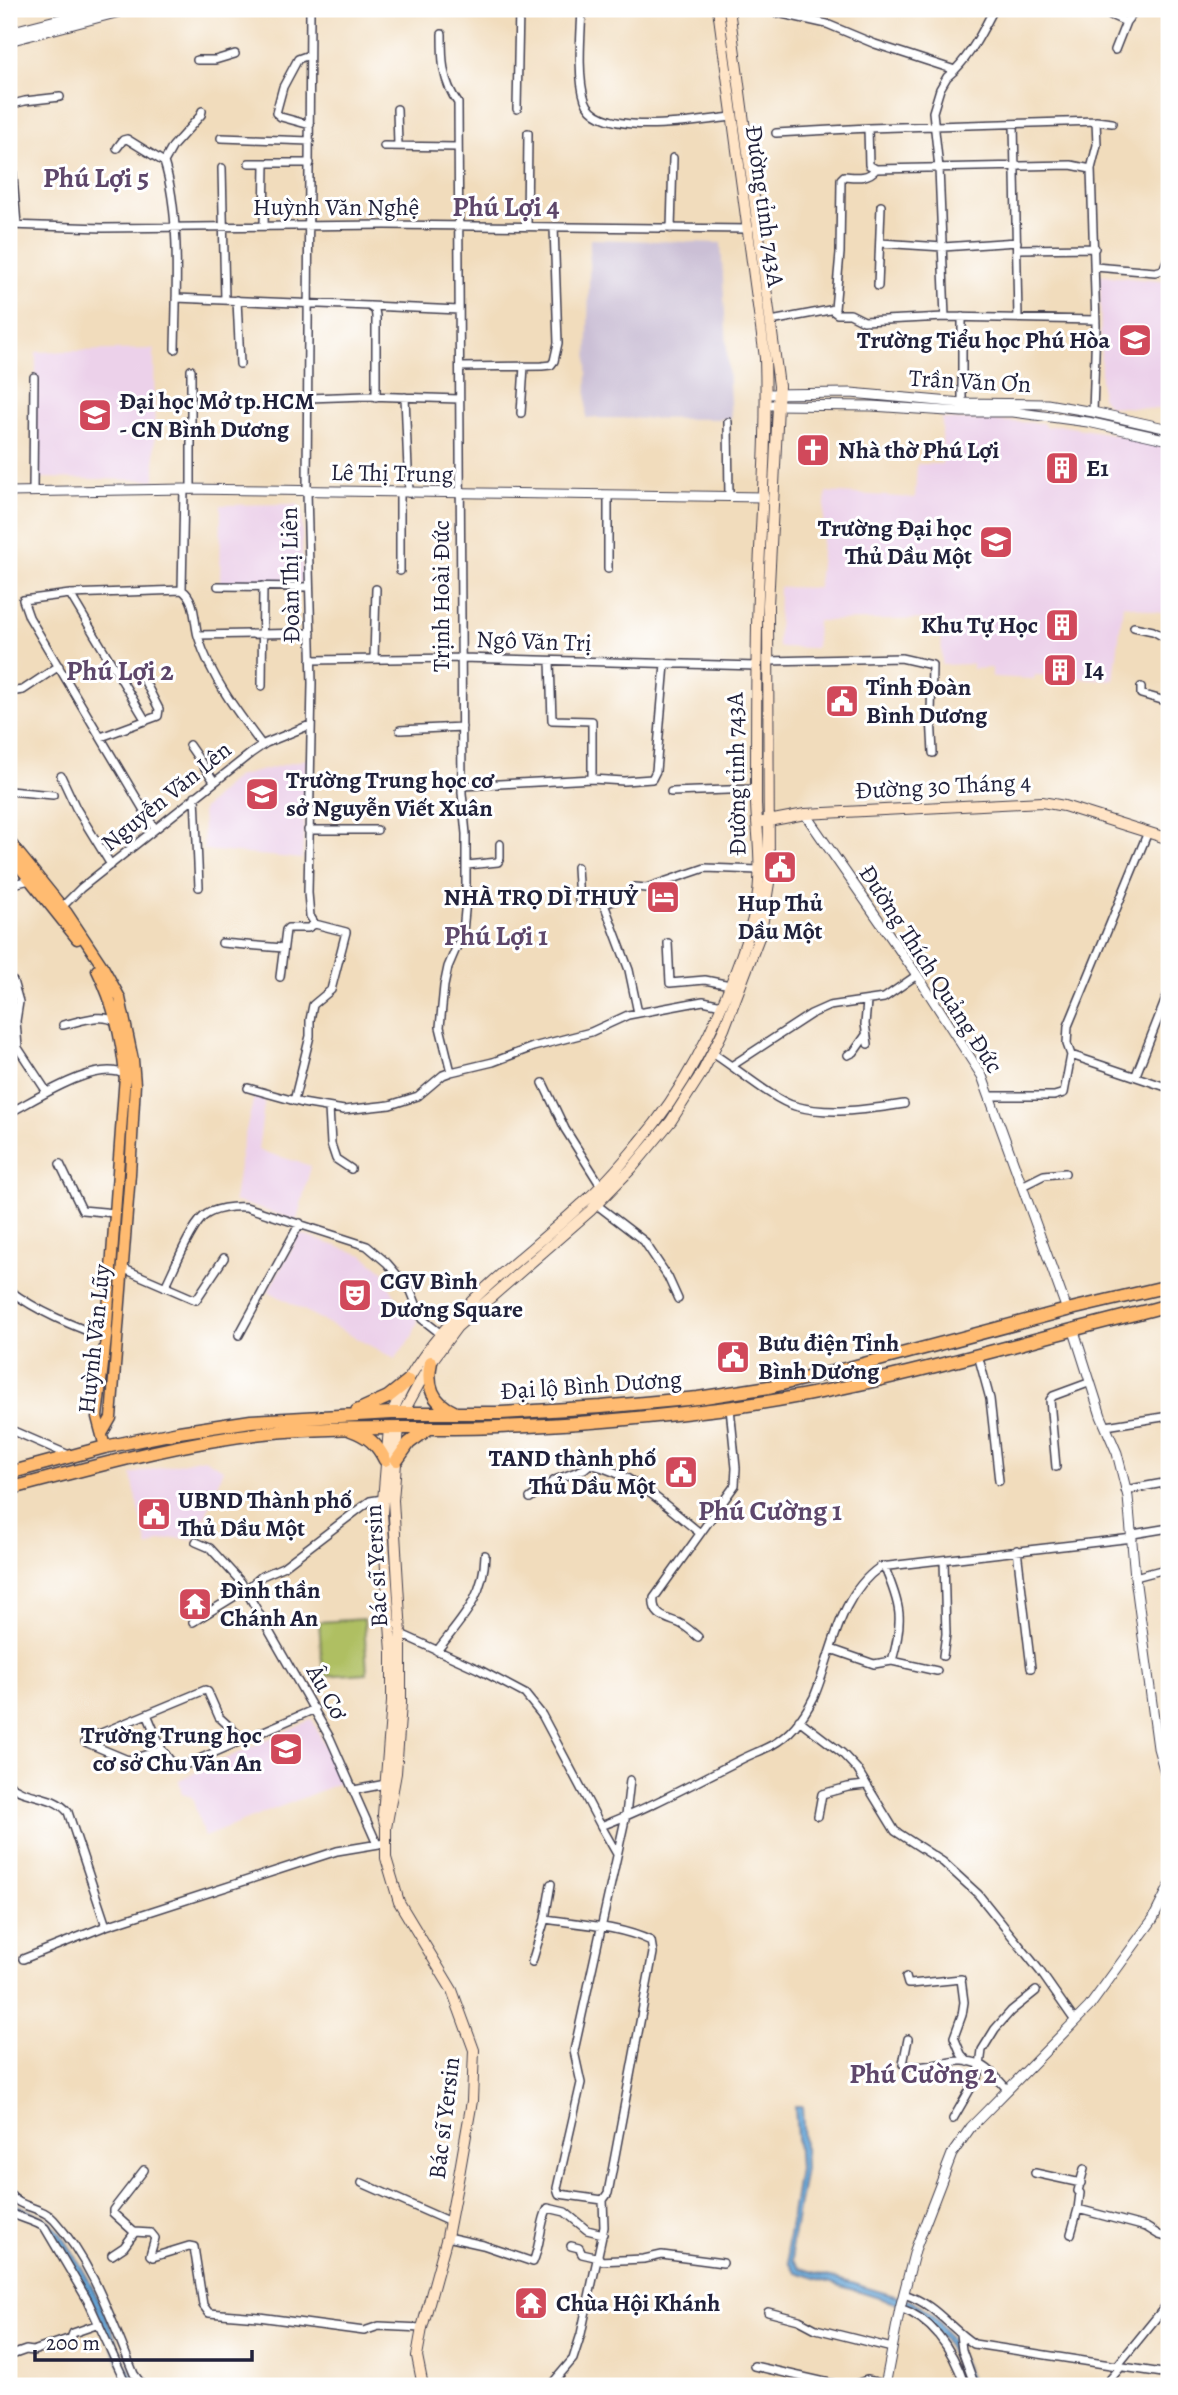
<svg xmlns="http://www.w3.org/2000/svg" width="1178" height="2395" font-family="Alegreya,serif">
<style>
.built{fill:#ecd1ea}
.industrial{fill:#cbbfd5}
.green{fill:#afbf62;stroke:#68704e;stroke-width:2}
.water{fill:#67a8da;stroke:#44658a;stroke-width:2}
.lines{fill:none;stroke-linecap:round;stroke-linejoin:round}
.minor-casing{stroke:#413e4e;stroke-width:10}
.tertiary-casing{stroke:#413e4e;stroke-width:11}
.secondary-casing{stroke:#413e4e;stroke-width:12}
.primary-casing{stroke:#413e4e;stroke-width:13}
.trunk-casing{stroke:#413e4e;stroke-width:15}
.minor{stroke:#fff;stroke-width:7}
.tertiary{stroke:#fff;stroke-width:9}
.secondary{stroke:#ffe4c6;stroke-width:10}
.primary{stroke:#ffbb71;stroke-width:10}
.trunk{stroke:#ffbb71;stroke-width:12}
.labels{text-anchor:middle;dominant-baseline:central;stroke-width:6;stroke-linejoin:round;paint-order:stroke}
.street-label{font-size:24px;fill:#22223b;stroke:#fff}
.poi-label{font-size:24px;font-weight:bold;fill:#22223b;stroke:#fff;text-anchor:start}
.quarter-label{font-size:28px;font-weight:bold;fill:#5e476b;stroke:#fff}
</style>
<rect width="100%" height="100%" fill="#fff"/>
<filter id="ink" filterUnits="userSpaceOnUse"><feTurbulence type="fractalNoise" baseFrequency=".0143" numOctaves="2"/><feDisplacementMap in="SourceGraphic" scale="14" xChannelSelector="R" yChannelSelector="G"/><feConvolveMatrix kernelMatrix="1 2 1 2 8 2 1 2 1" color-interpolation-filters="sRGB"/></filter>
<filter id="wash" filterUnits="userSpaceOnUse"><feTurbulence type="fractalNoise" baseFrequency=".00686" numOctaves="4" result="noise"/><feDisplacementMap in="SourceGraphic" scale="28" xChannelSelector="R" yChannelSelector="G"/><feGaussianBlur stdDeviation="1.57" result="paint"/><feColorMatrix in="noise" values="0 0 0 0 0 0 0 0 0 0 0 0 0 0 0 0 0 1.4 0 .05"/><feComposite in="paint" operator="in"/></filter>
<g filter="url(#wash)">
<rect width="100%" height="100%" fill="#f1dcbc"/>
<!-- built -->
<path class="built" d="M1100 275 1169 282V410L1109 406 1101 397Z
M154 349 155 480 35 478 36 352Z
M942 419 1043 423 1045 427 1058 425 1143 439 1169 445V615L1123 604 1114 680 1035 675 1034 679 992 677V668L972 669V664L942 665 941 619 817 621 816 648 778 647 779 587 818 588 826 492 915 498 917 464H942Z
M297 504 302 509V584L220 583 221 505Z
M307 759 302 859 204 850 202 810 236 777Z
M254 1097 265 1098 258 1150 311 1166 297 1220 234 1201 241 1151Z
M300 1234 363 1255 387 1274 384 1278 403 1307 410 1305 418 1321 412 1337 395 1359 268 1291Z
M204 1458 223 1469 197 1539 173 1538 160 1541 148 1548 131 1474Z
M312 1719 342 1782 204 1837 192 1797 182 1794 179 1780Z"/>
<!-- industrial -->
<path class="industrial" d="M590 239 721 243 731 419 586 418Z"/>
<!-- green -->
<path class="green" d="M364 1619 367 1673 323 1676 319 1622Z"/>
<!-- water -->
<path class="water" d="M795 2106H802L805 2168 791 2249 793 2261 800 2268 911 2301C942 2313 962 2357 973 2386H968L944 2339 914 2309 796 2272 789 2263 787 2249 799 2168Z
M9 2198C23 2213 43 2211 57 2229 80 2259 96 2294 111 2328 119 2348 127 2368 139 2386H131L124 2375 95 2306 56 2237 45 2222 25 2217 9 2208Z"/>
</g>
<g filter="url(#ink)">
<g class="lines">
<!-- minor casing -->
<g class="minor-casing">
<path id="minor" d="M582 9C581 33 577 78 585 100 598 140 701 120 732 117
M760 9 827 24 875 44 955 70C972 53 983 30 994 9
M1097 9 1126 22 1136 9
M442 34C442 60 442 81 458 103L462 793 466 834V900L463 932 448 967 444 986 440 1027 451 1072
M1115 50 1126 22
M309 55 298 59 283 87 276 113 281 117 310 125
M197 60H215L235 54
M9 105 25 101 60 97
M397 109 398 146
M517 109 519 9
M1014 124 1018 318
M9 128 17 225
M868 128 869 165 876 169 1071 165 1091 169 1096 325 1093 412
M776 133 868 128 1096 121 1112 123
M221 138 310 141
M384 146 457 147
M117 148 123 140 127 139 164 162
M249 163H310
M222 168 225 300
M1091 169 1097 145 1096 121
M9 225 103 228 385 225 750 229
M264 226 265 163
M527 227 528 133
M671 229 673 158
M880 243 943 247 1017 242
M1018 249 1095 248
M1095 267 1155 272 1163 270 1169 256
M878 286 881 206
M176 298 369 306 375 310 376 316V397
M237 300 240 364
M370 306 459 310
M833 311 837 314H850L864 321 945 317 1096 320
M945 317 939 168 933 112 940 89 947 77 955 70
M962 317V407
M771 321 835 309 840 253 841 179 844 176C856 177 868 179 876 169
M175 349C176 293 181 215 164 162L173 146 201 115 202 111
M460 367 542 366 551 365 554 361 558 343 554 227
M191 370V490
M405 397 409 493
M308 398 367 396 459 399
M521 413 524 366
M728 422 729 497
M33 491 34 377
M608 569V495
M400 571V493
M218 586 309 587
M182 590 184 489
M70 594 146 721
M1134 627 1153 631 1169 640
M198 635 311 633
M374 658 376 589
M311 660 461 658 757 666
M550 661 552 720 592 721V779
M768 661 901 658 932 665 931 716 933 753
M262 686 263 586
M1141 687V694L1169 702
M9 692 23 690 59 666
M400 730 462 727
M101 737 158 716 159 709 140 672
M189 745 214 781
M61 776 76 808 111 865
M462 786 592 779 624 781 652 779 656 771 665 664
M9 791 53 795
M671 792 756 789
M195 796 199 887
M155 829 29 617 23 600 70 594 182 590C196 599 194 622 198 636 210 676 237 712 262 745
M308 830H377
M467 865 498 862 500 858V844
M577 867 579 901C587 905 596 897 604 904L629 970 638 1013
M9 885 30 880
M635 887 646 888 705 868 759 870
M604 904 617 900
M61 908 81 888 250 754 266 743 310 725
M222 943 283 948
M668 943 670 983 705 980 730 985
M280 977 286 930 288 928H308L315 924
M13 981 19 1002 16 1021 18 1048 47 1092
M867 1002 865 1024 868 1044
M63 1025C79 1022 102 1012 116 1022
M712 1053C734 1066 773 1100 795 1106 830 1116 869 1109 904 1104
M848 1055 854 1052 866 1035
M1071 1055 1169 1088
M733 1065 811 1014 829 1006 884 998 917 975
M1136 1075 1169 991
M543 1083 565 1129 601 1186
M248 1088 302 1103 344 1110 390 1105 418 1096 443 1075 451 1072 493 1062 533 1047 591 1032 628 1015 703 1001 722 1005
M990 1096H1054L1064 1093 1071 1055 1067 1044 1068 1026 1148 832
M294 1101 310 1036V1020L313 1005 331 990 346 932 315 924 310 916 308 893 312 683 307 491 310 9
M329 1108 331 1144 336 1159 351 1169
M9 1113C35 1100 97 1058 125 1075
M60 1164 82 1210 115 1213
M1022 1186 1044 1175 1065 1173
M597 1205 644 1241 668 1277 678 1299
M122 1268 196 1300 224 1258
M165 1287C174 1269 190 1229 203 1217 213 1208 234 1206 246 1207L367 1246 387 1263 411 1291 422 1319 441 1334
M9 1290C38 1312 71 1325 106 1338
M239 1335 300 1223
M978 1355 990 1399 999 1481
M1106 1426 1169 1416
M9 1429 69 1455
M1056 1467 1050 1400 1053 1396 1091 1382
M1125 1490 1169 1482
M530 1498 555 1480 584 1469 590 1464C634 1474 666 1506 700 1533
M1133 1534 1169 1528
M196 1542 210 1548 241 1582 330 1738 377 1844
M1017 1550 1031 1668
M1135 1577 1169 1568
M193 1622 245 1590 262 1576 283 1567 363 1506 370 1501 383 1499
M401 1634 478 1669 525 1694 542 1715 601 1826C649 1808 692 1784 738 1761 749 1755 761 1751 772 1745 791 1735 805 1715 814 1697 833 1652 838 1596 880 1567L1133 1538
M698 1637C692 1632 686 1626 679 1623 666 1618 652 1616 654 1598L735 1485 736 1468 730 1408
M831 1649 874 1664 892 1661C904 1619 901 1606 884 1566
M437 1651C462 1618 484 1598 485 1555
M943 1656 946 1634 944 1560
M892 1661 937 1671
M147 1714 162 1750
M799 1720 842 1753 857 1769 895 1831 943 1862 978 1894 1040 1971 1075 2021
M243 1739 219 1717 208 1692 205 1690 89 1738 85 1742 128 1760 162 1750C169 1757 171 1767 183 1766L315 1709
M9 1784C25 1799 52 1793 68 1812L106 1926
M354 1790 386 1784
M818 1816 822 1794 848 1787 865 1785
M601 1826 617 1854
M545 1919C579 1924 620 1926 651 1941L653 1953 608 2193 603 2200
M23 1959 106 1926 337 1851 385 1843
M532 1962 545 1919 551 1884
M906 1977 908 1984H911L961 1979 964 2002 962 2015 954 2037 961 2054 968 2062
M908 2039 903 2064C928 2073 955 2054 979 2064 990 2068 999 2081 1008 2090
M953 2119 979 2074 982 2050 995 2029 1011 2011 1036 1991
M1084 2169 1078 2191 1080 2193 1078 2209 1146 2227 1159 2235 1169 2238
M144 2170 113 2210V2213L134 2232 151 2233 155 2238 150 2255 153 2257 189 2246 194 2247 203 2305 209 2313 259 2317 364 2331 379 2326 422 2328
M1035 2173 1081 2183
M362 2183 450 2222
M9 2193C19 2209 42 2206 54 2220 93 2263 112 2322 134 2374L143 2386
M603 2200 559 2194 557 2188 581 2083 574 2051 626 1815 630 1780
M9 2212C21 2219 34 2220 45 2228L88 2301 127 2386
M1071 2234 1078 2209
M447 2237 483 2245 533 2262C541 2245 540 2221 548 2208L565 2212 587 2230 603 2234
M571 2246 579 2248 582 2254 599 2258
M112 2255 124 2247 135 2232
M598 2261 644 2259 662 2255 723 2263
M904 2294C937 2305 947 2326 974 2344L1169 2374
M900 2308C935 2320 954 2353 965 2386
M768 2312 799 2320 816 2329 892 2348
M960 2334 962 2350 975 2386
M9 2356 26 2350 33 2351 71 2338 73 2333 99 2324
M754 2366 843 2386
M1117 2366 1169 2302
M550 2386 573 2359 581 2334 604 2227 603 2200
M850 2386 867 2380 885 2384
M1104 2386 1121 2367"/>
</g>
<!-- tertiary casing -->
<g class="tertiary-casing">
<path id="tertiary" d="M9 32 99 9
M9 41 131 9
M766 394 851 393 962 403 1047 404 1093 412 1169 429
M772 405 872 406 962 412H1013L1088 422 1169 440
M9 492 184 489 764 497
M805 814 917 975 982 1076 1067 1310
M1074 1331 1101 1416 1117 1453 1128 1497 1135 1577 1158 1748 1169 1787
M885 2386 900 2308 915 2250 952 2154 971 2127 1089 2007 1153 1919 1169 1887"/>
</g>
<!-- secondary casing -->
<g class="secondary-casing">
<path id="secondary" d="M763 822 805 814 1042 802 1064 806 1169 839
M392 1413C429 1321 512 1269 582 1204 603 1186 622 1164 639 1143 685 1089 715 1028 739 962 748 936 758 909 759 881 761 856 757 830 756 804 756 744 756 685 757 626 759 536 768 447 765 358L718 9
M403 1413 431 1362 457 1327 590 1211 632 1168 671 1121 703 1071 724 1029 761 932 769 883 768 605 779 386 729 9
M399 1427 393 1500 401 1634V1703L396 1773 386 1828V1858L399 1902 452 1990 474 2050 472 2101 459 2175 447 2237 422 2328 417 2356 423 2386
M385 1824 383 1815 392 1702V1652L382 1513 389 1428"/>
</g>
<!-- primary casing -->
<g class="primary-casing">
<path id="primary" d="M9 841 67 913 103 967 120 998 133 1060 135 1084 130 1174 111 1418 103 1432
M9 854 77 939
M97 970C114 1004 121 1037 125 1075L106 1338 97 1417 105 1447"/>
</g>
<!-- trunk casing -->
<g class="trunk-casing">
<path id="trunk" d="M431 1362C426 1385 432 1402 454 1412
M357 1411 388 1397 408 1381
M351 1430C368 1436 377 1444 385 1460
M397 1460 409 1443 428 1429
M9 1473 105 1447 179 1432 251 1421 392 1413H501L601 1407 698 1398 769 1387 845 1369 1067 1310 1169 1286
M9 1489C93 1467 176 1443 263 1433 342 1425 421 1430 500 1427 567 1425 635 1419 701 1411 810 1399 915 1372 1020 1344 1070 1330 1120 1318 1169 1305"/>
</g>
<!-- minor -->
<use href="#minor" class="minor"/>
<!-- tertiary -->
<use href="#tertiary" class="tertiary"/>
<!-- secondary -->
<use href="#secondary" class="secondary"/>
<!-- primary -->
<use href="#primary" class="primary"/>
<!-- trunk -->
<use href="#trunk" class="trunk"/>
</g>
</g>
<!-- icons -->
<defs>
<g id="school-square" transform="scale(1.75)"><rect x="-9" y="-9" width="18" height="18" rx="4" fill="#d1495b" stroke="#fff"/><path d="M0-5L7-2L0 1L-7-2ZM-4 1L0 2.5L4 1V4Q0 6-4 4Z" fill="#fff"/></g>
<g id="university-square" transform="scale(1.75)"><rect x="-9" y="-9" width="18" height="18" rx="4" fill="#d1495b" stroke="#fff"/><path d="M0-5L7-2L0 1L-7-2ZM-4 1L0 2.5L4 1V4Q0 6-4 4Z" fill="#fff"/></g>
<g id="church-square" transform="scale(1.75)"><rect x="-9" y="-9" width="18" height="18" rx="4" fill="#d1495b" stroke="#fff"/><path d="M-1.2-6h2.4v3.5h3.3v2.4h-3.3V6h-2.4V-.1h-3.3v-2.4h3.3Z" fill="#fff"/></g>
<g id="building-square" transform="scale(1.75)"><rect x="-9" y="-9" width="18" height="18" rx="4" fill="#d1495b" stroke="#fff"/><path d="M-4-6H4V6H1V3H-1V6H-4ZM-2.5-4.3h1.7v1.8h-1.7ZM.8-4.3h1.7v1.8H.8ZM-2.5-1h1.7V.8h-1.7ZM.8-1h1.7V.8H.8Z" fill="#fff"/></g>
<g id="civic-square" transform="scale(1.75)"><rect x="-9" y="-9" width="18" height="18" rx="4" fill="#d1495b" stroke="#fff"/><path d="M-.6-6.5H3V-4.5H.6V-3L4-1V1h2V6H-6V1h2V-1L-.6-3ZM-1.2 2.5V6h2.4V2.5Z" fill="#fff"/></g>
<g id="hotel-square" transform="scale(1.75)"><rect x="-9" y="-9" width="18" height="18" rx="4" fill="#d1495b" stroke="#fff"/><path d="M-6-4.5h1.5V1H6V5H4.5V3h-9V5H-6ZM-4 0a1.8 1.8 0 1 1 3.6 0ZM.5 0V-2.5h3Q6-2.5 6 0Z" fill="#fff"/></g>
<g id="theatre-square" transform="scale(1.75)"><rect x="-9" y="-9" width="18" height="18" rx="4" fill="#d1495b" stroke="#fff"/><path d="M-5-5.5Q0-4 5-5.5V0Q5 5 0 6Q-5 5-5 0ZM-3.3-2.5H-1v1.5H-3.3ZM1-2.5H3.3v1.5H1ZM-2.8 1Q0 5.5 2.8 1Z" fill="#fff"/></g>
<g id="temple-square" transform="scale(1.75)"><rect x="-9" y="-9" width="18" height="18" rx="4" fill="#d1495b" stroke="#fff"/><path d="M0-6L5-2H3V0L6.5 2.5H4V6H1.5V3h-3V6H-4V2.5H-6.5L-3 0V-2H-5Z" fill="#fff"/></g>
</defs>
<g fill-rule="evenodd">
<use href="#school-square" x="1135" y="340"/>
<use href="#university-square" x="95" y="415"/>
<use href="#church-square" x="813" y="450"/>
<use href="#building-square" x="1062" y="468"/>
<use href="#university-square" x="996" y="542"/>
<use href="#building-square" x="1062" y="625"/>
<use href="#building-square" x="1060" y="670"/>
<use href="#civic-square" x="842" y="701"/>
<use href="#school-square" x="262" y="794"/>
<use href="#civic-square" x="780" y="867"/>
<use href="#hotel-square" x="663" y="897"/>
<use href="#theatre-square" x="355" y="1295"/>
<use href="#civic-square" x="733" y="1357"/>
<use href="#civic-square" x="681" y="1472"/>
<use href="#civic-square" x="154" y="1514"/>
<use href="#temple-square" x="195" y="1604"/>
<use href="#school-square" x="286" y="1749"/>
<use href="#temple-square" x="531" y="2303"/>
</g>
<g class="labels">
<!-- street labels -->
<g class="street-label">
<text transform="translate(765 206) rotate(82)">Đường tỉnh 743A</text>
<text x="336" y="207">Huỳnh Văn Nghệ</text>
<text transform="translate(970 381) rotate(3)">Trần Văn Ơn</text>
<text transform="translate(392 473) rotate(1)">Lê Thị Trung</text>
<text transform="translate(290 575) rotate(-91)">Đoàn Thị Liên</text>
<text transform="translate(441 596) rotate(-90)">Trịnh Hoài Đức</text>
<text transform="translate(534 641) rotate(2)">Ngô Văn Trị</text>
<text transform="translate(736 774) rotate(-91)">Đường tỉnh 743A</text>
<text transform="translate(943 786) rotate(-3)">Đường 30 Tháng 4</text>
<text transform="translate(166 796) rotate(-39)">Nguyễn Văn Lên</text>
<text transform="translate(931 969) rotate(57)">Đường Thích Quảng Đức</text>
<text transform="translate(94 1339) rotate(-84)">Huỳnh Văn Lũy</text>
<text transform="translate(591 1385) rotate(-4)">Đại lộ Bình Dương</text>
<text transform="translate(376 1566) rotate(-93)">Bác sĩ Yersin</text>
<text transform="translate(327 1692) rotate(61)">Âu Cơ</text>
<text transform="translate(444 2118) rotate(-83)">Bác sĩ Yersin</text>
</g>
<!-- poi labels -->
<g class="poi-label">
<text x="1110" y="340" text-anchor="end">Trường Tiểu học Phú Hòa</text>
<text x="119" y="401">Đại học Mở tp.HCM<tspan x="119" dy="28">- CN Bình Dương</tspan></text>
<text x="838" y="450">Nhà thờ Phú Lợi</text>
<text x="1086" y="468">E1</text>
<text x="972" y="528" text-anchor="end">Trường Đại học<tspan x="972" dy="28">Thủ Dầu Một</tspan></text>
<text x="1038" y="625" text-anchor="end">Khu Tự Học</text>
<text x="1084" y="670">I4</text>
<text x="866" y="687">Tỉnh Đoàn<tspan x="866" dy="28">Bình Dương</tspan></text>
<text x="286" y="780">Trường Trung học cơ<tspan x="286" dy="28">sở Nguyễn Viết Xuân</tspan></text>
<text x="638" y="897" text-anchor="end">NHÀ TRỌ DÌ THUỶ</text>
<text x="780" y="903" text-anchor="middle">Hup Thủ<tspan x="780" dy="28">Dầu Một</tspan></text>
<text x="380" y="1281">CGV Bình<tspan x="380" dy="28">Dương Square</tspan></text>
<text x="758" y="1343">Bưu điện Tỉnh<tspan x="758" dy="28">Bình Dương</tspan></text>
<text x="656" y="1458" text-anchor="end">TAND thành phố<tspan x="656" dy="28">Thủ Dầu Một</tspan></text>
<text x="178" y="1500">UBND Thành phố<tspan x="178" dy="28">Thủ Dầu Một</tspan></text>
<text x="220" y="1590">Đình thần<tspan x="220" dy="28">Chánh An</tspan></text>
<text x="262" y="1735" text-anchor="end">Trường Trung học<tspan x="262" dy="28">cơ sở Chu Văn An</tspan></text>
<text x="556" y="2303">Chùa Hội Khánh</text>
</g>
<!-- quarter labels -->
<g class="quarter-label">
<text x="96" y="178">Phú Lợi 5</text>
<text x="506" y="207">Phú Lợi 4</text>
<text x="120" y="671">Phú Lợi 2</text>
<text x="496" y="936">Phú Lợi 1</text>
<text x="770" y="1511">Phú Cường 1</text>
<text x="923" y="2074">Phú Cường 2</text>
</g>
</g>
<!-- margin -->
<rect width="1178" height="2395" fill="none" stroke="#fff" stroke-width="35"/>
<!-- scale -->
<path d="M35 2350v10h217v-10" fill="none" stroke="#22223b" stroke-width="3.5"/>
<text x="46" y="2350" font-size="21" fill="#22223b" stroke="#ffffff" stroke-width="5" paint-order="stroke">200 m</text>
</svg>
